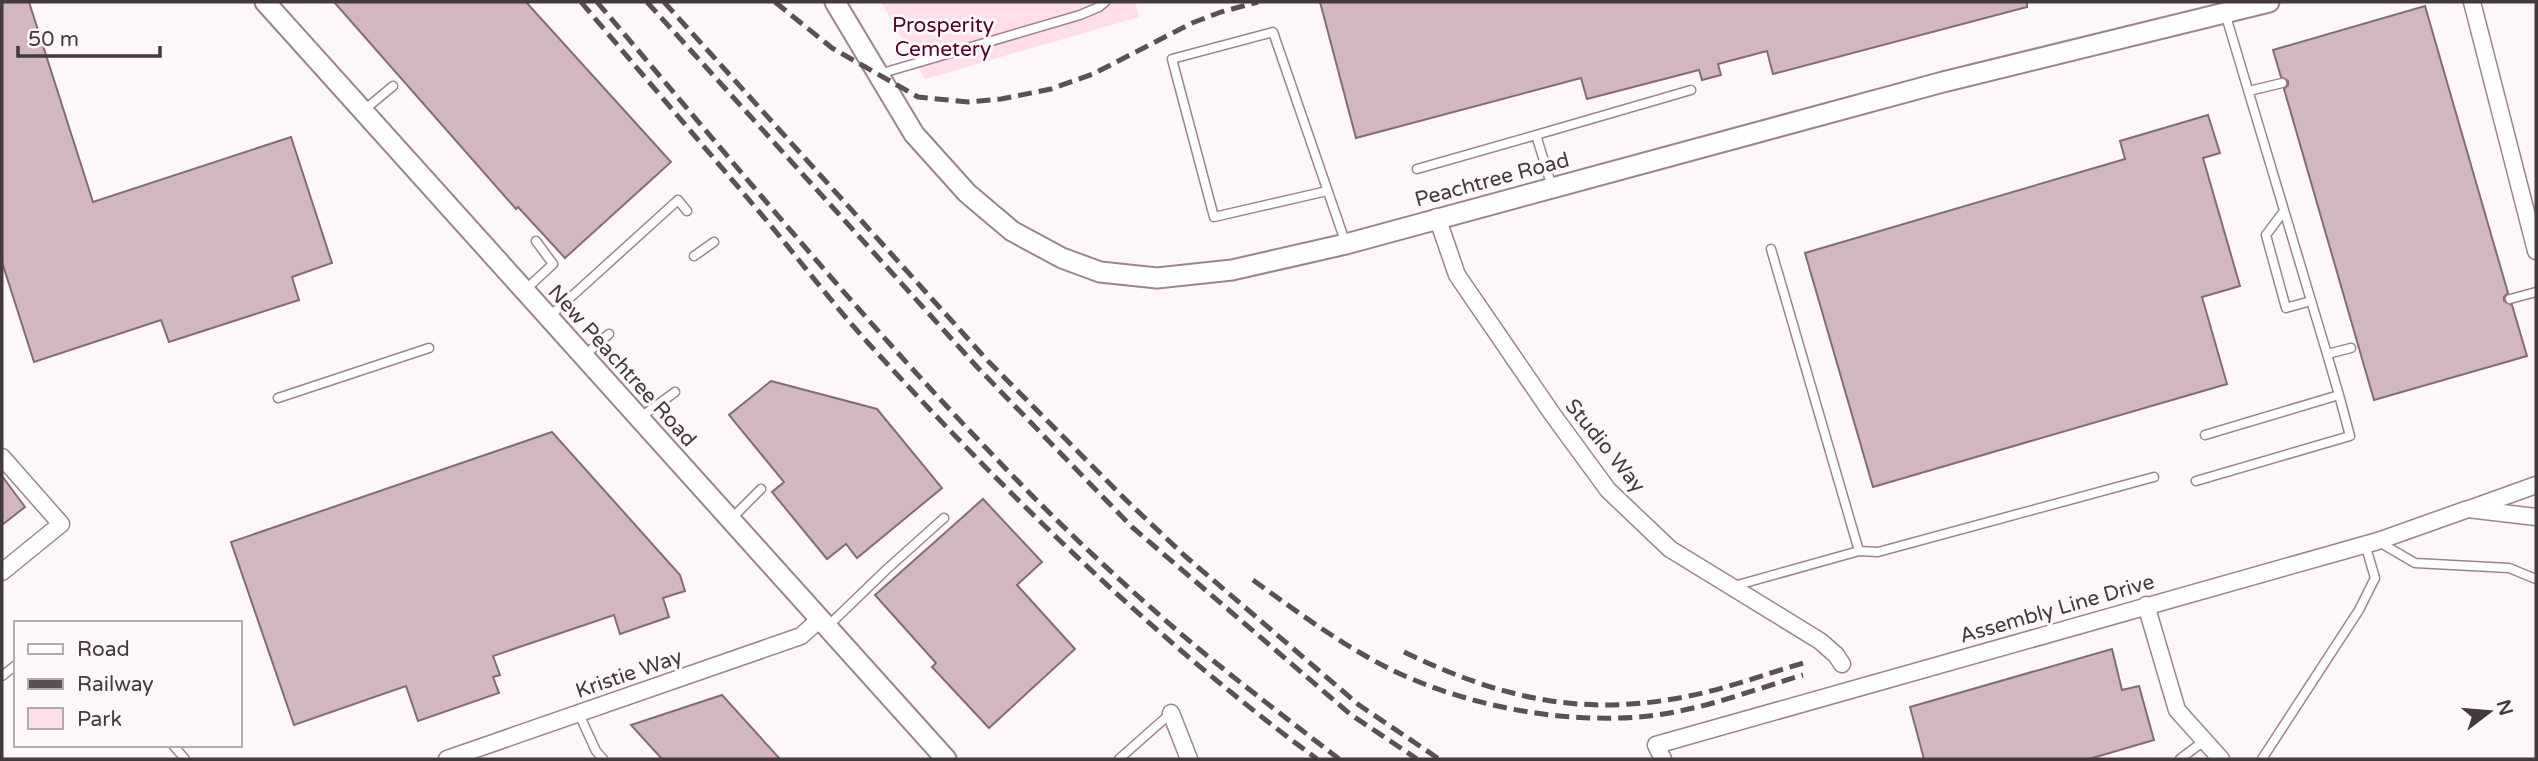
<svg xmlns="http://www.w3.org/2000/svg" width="2538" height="761" font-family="'Varela Round',sans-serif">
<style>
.green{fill:#ffdde9}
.building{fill:#d2b7c0;stroke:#846c74;stroke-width:2}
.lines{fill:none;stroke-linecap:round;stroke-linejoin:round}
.service-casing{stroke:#9d848c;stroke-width:11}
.minor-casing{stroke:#9d848c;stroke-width:19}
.tertiary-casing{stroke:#9d848c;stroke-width:23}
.service{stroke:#fff;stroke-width:8}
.minor{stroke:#fff;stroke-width:16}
.tertiary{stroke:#fff;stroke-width:19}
.rail{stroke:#5b5054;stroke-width:5;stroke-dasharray:14 7;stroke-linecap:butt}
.labels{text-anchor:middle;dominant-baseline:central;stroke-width:6;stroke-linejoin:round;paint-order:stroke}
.park-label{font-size:21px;fill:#4e042c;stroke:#fdf7f9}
.street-label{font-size:21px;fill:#44393d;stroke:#fdf7f9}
</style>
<rect width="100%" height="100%" fill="#fdf7f9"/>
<!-- green -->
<path class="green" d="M881 2H1135L1139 17 925 79Z"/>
<!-- building -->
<path class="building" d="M2 2H29L93 202 291 137 332 263 292 277 299 300 169 342 161 320 34 362 2 262Z
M334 2H526L671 162 565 258 518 207 516 209Z
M1320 2H2027V7L1773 74 1767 51 1718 64 1721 75 1702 80 1699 70 1587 99 1581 78 1356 138Z
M2425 6 2508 293 2504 297V301L2512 305 2527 356 2374 400 2284 89 2288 85V81L2281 77 2273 50Z
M2208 115 2220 153 2203 158 2240 286 2202 297 2227 384 1873 487 1805 253 2125 159 2120 141Z
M771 381 877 409 942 488 857 558 846 544 827 559 772 492 784 482 729 415Z
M552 432 680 575 685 591 663 598 669 617 620 634 614 615 493 656 500 675 493 677 499 693 418 721 406 686 294 725 231 542Z
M2 476 25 507 2 525Z
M983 499 1042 562 1017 585 1075 649 989 728 932 667 936 663 875 595Z
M2112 649 2122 690 2139 686 2154 740 2089 759H1924L1910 707Z
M722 695 780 759H662L631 725Z"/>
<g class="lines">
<!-- service casing -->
<g class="service-casing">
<path id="service" d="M2225 13 2327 354 2351 348
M879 74 1080 15 1099 7 1105 2
M2249 91 2282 83
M363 111 393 86
M1536 135 1691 90
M1417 169 1536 135 1552 187
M1327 191 1214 217 1172 59 1273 32 1346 244
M2284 211 2266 235 2286 308 2311 301
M1771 249 1859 551 1878 552 2154 477
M694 256 714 242
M524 291 553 264 536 241
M2510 299 2536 292
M550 316 678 200 687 211
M585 355 609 334
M278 398 429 348
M641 417 675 392
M2205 435 2339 395 2327 354
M2196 481 2350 436 2339 395
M731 519 761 489
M2379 542 2415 563 2509 568 2536 579
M1734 586 1859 551
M827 627 887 569 944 518
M2 676 16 665
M579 714 596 751 603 759
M173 745 185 759
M1119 759 1171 713
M2180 759 2204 741
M2262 759 2359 610 2375 578 2365 544"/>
</g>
<!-- minor casing -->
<g class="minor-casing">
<path id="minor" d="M2472 2 2536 251
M1437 217 1457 275 1553 415 1608 490 1670 549 1820 641 1836 655 1842 664
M2 457 61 524 2 572
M2472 508 2536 485
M2146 605 2177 710 2221 759
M1171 713 1189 759
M447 759 801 636 820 619
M1663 759 1656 745 2378 541 2468 509 2536 517"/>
</g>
<!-- tertiary casing -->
<g class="tertiary-casing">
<path id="tertiary" d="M265 2 946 759
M835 2 914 134 967 193 1012 231 1062 258 1100 272 1157 278 1232 270 1346 244 1943 82 2269 2"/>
</g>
<!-- service -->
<use href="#service" class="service"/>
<!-- minor -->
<use href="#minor" class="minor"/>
<!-- tertiary -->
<use href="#tertiary" class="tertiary"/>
<!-- rail -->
<path class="rail" d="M581 2C643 75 705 148 767 221 801 262 833 304 869 344 1006 494 1153 638 1317 759
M597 2C725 152 850 306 987 449 1055 521 1128 590 1205 654 1249 690 1294 724 1339 759
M647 2 978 368 1132 527 1350 714 1417 759
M664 2 988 361 1126 500 1185 556 1359 705 1439 759
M775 2 832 48 918 97 968 102 1001 99 1051 89 1093 74 1192 23 1221 12 1258 2
M1253 580C1296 611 1339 643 1386 667 1463 706 1564 725 1649 716 1702 710 1753 690 1803 675
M1404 652C1500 698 1582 718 1689 696 1729 688 1768 673 1807 662"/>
</g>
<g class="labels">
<!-- park labels -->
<g class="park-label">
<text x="943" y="25">Prosperity<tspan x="943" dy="24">Cemetery</tspan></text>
</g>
<!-- street labels -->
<g class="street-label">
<text transform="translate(1492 180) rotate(-15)">Peachtree Road</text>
<text transform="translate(622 366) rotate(48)">New Peachtree Road</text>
<text transform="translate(1605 446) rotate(51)">Studio Way</text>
<text transform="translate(2057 609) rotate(-16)">Assembly Line Drive</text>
<text transform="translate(629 674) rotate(-19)">Kristie Way</text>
</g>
</g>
<!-- border -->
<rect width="2538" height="761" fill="none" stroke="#44393d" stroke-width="7"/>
<!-- legend -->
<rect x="14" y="621" width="228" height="126" fill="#fdf7f9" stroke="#b3abae" stroke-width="2"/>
<rect x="28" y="644" width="35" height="10" fill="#ffffff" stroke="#b3abae" stroke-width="2"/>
<text x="77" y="656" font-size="21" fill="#44393d">Road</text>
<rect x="28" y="679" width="35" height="10" fill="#5b5054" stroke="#b3abae" stroke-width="2"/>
<text x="77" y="691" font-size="21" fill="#44393d">Railway</text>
<rect x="28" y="708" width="35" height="21" fill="#ffdde9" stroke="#b3abae" stroke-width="2"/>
<text x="77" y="726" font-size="21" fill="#44393d">Park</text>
<!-- north arrow -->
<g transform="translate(2489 712) rotate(74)" stroke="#fdf7f9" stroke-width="5" paint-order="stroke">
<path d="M0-5L12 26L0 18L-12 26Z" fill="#44393d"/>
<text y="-10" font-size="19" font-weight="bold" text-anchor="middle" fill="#44393d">N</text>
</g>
<!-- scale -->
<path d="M18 46v10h142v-10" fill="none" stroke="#44393d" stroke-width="3.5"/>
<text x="28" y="46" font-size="21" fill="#44393d" stroke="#fdf7f9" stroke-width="5" paint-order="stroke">50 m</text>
</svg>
